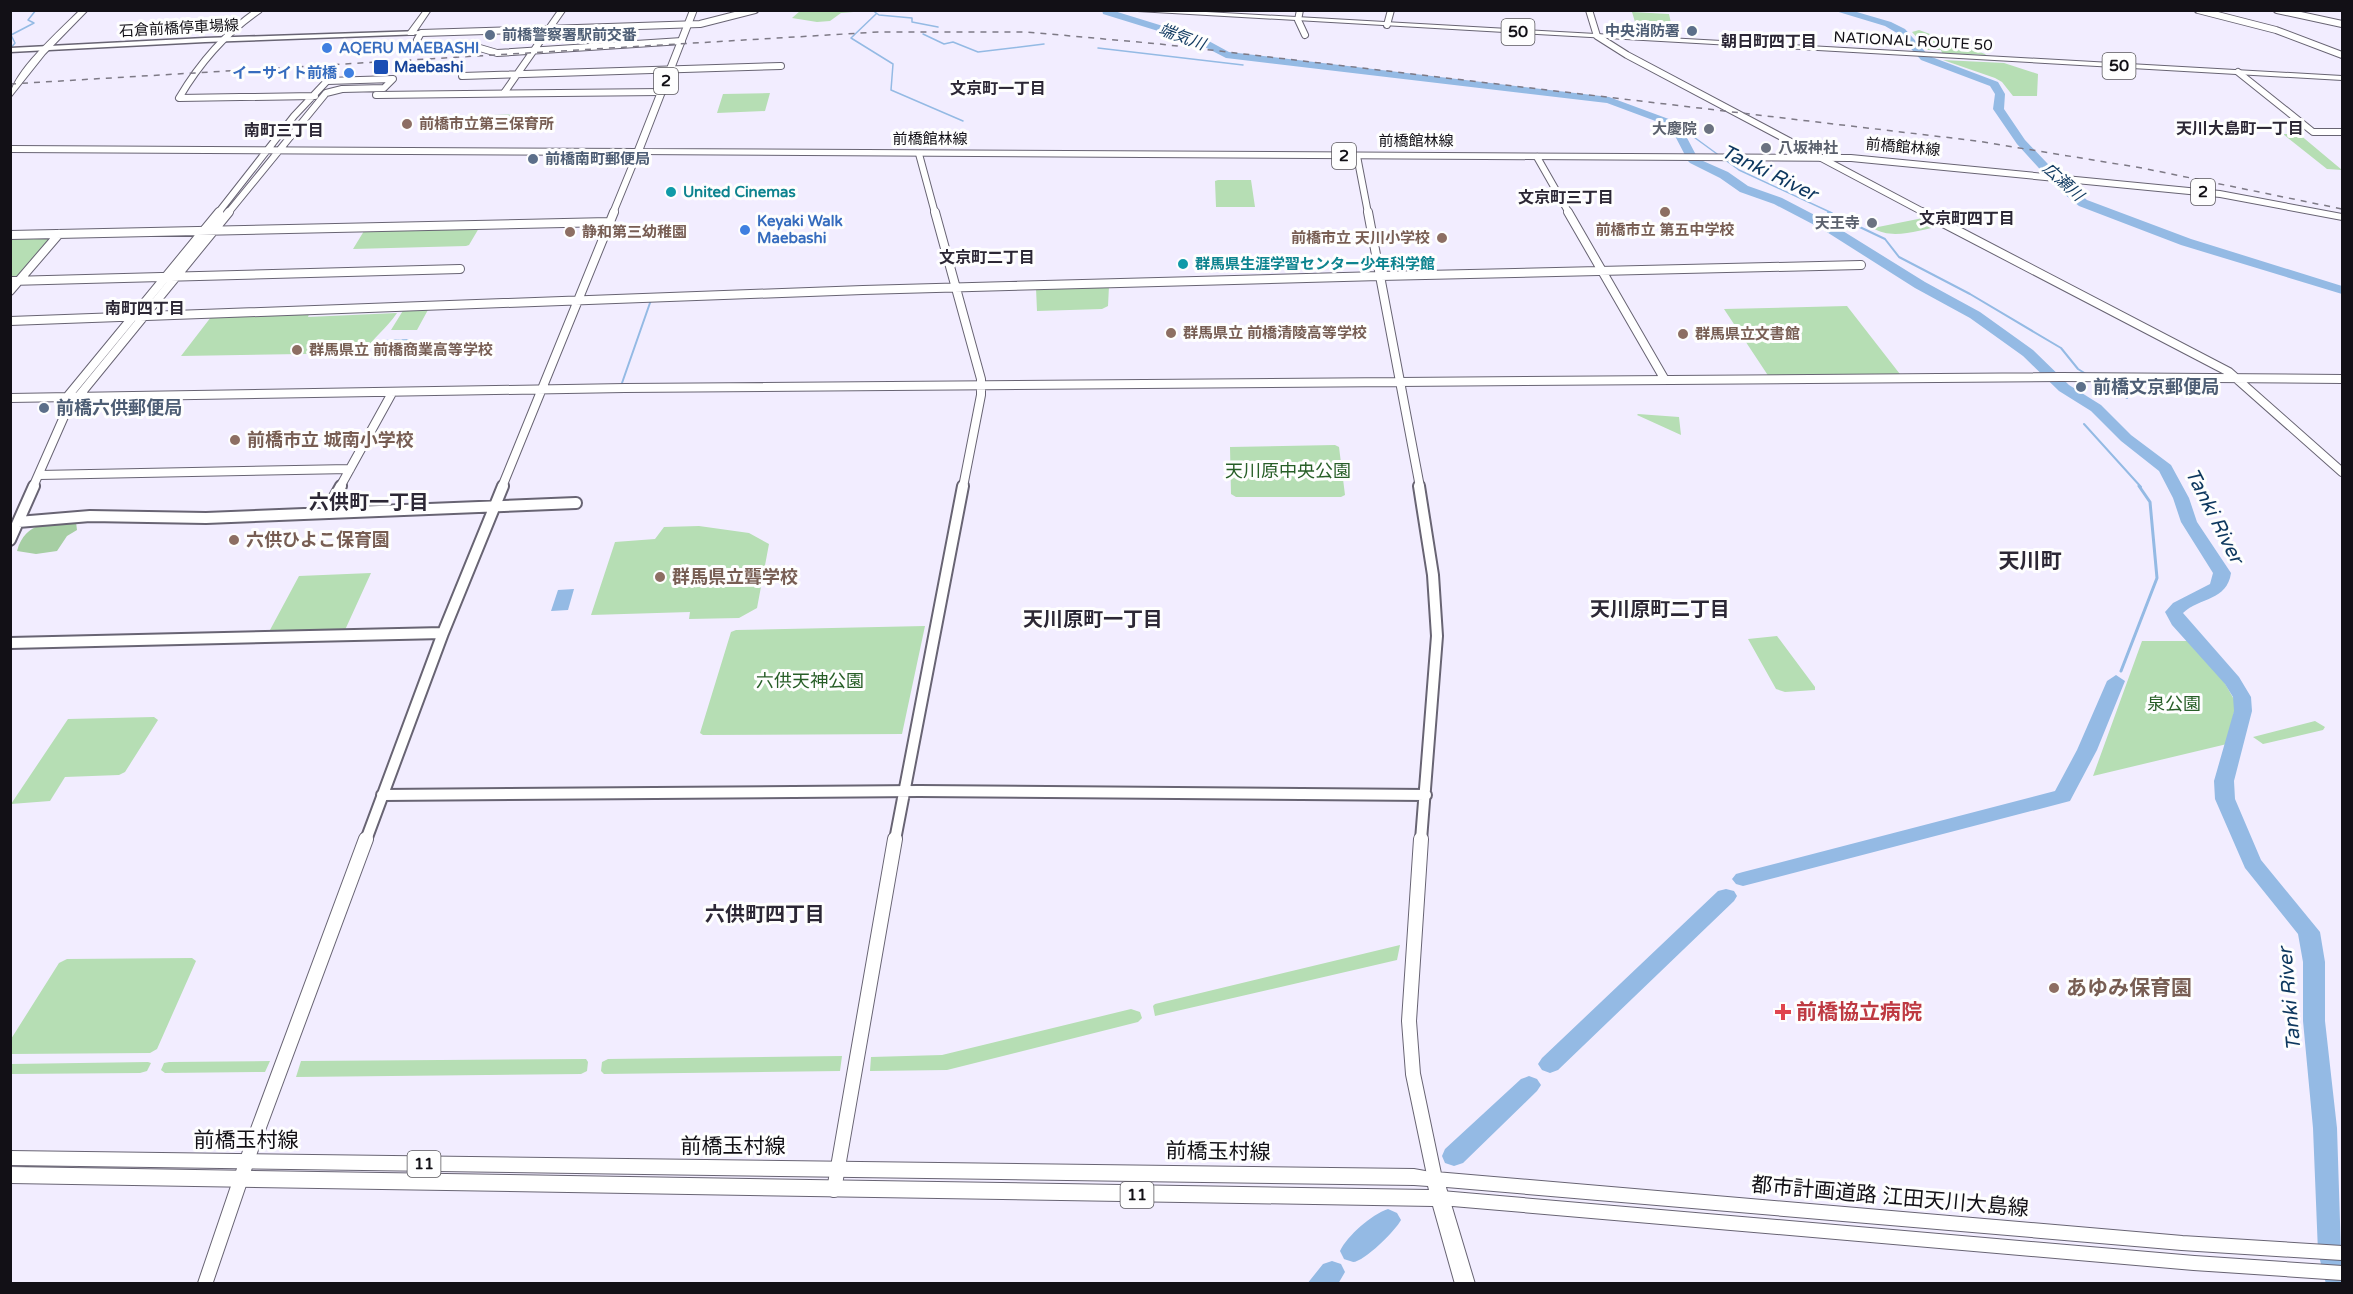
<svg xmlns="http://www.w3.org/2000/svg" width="2353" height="1294" viewBox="0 0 2353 1294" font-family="'Varela Round','Noto Sans JP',sans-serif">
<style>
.green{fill:#b6deb4}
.forest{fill:#a6cea3}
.water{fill:#94bae4}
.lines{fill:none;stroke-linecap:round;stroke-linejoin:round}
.stream-far2{stroke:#94bae4;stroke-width:1.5}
.stream-far1{stroke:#94bae4;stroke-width:2}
.stream{stroke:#94bae4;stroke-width:3}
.river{fill:#94bae4;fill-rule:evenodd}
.tertiary-far3-casing{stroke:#686473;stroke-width:8}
.tertiary-far2-casing{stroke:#686473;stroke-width:10}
.tertiary-far1-casing{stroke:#686473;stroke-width:14}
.tertiary-casing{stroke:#686473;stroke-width:16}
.secondary-casing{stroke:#686473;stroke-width:3}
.primary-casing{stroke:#686473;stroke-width:2}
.trunk-casing{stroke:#686473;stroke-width:2}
.tertiary-far3{stroke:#fff;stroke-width:6}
.tertiary-far2{stroke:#fff;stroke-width:8}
.tertiary-far1{stroke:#fff;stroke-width:10}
.tertiary{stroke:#fff;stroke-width:14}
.secondary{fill:#fff;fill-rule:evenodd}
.primary{fill:#fff;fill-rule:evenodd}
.trunk{fill:#fff;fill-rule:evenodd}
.rail{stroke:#7e7a86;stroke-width:1.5;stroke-dasharray:6 6;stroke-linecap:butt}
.service-dot{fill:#5c6f8a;stroke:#fefefe;stroke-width:2}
.shop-dot{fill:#3f7fe0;stroke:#fefefe;stroke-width:2}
.transit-dot{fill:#1a4fb4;stroke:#fefefe;stroke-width:2}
.education-dot{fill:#8d6e63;stroke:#fefefe;stroke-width:2}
.worship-dot{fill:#6b7280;stroke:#fefefe;stroke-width:2}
.culture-dot{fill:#0f9aa8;stroke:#fefefe;stroke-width:2}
.health-dot{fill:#e0444e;stroke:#fefefe;stroke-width:2}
.labels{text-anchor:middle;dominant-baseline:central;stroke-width:6;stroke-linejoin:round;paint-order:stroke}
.far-street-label{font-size:15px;fill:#121016;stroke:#fefefe}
.far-service-label{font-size:15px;font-weight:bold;fill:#4e5e75;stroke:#fefefe;text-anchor:start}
.far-shop-label{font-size:15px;font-weight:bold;fill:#366cbe;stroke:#fefefe;text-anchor:start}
.far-transit-label{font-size:15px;font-weight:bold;fill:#164399;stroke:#fefefe;text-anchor:start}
.far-education-label{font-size:15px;font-weight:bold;fill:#785e54;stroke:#fefefe;text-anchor:start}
.far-worship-label{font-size:15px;font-weight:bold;fill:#5b616d;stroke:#fefefe;text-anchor:end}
.far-culture-label{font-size:15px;font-weight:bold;fill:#0d838f;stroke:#fefefe;text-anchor:start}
.shield{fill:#fefefe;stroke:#59575c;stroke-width:1.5}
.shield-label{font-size:16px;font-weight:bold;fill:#121016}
.far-water-label{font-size:16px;font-style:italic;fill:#0e385f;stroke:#fefefe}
.far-neighbourhood-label{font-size:16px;font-weight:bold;fill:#2c2735;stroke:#fefefe}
.service-label{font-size:18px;font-weight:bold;fill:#4e5e75;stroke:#fefefe;text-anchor:start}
.education-label{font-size:18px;font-weight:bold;fill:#785e54;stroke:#fefefe;text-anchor:start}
.park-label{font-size:18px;fill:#275e27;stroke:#fefefe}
.water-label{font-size:20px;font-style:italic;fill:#0e385f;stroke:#fefefe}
.neighbourhood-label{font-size:20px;font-weight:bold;fill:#2c2735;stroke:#fefefe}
.quarter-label{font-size:21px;font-weight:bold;fill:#2c2735;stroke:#fefefe}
.near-education-label{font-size:21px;font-weight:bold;fill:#785e54;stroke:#fefefe;text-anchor:start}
.near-health-label{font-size:21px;font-weight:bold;fill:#be3a42;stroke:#fefefe;text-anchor:start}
.near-street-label{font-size:21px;fill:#121016;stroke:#fefefe}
</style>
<rect width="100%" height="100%" fill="#f2edff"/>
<!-- green -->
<path class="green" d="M839 10 866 11 841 13 830 21 817 22 792 18 800 11Z
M1632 12 1669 14 1671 23 1635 22Z
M1919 30 1985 54 1986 55 1942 53 1941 50H1928L1912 32Z
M1943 60 2004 63 2038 74 2037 96H2013L2002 82 1995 78Z
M770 93 765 111 717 113 723 94Z
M539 114 528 131 483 130 492 115Z
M2283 134H2299L2342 170 2327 169Z
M1218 180H1251L1255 207H1216L1215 181Z
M1928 217 1943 226C1920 229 1893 241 1873 228Z
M479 228 469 245 466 246 353 249 364 231Z
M10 237H51L16 278 10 279Z
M1109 286 1108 306 1102 309 1037 311 1036 288Z
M1847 306 1903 378 1771 380 1724 309Z
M429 308 417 330H391L404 309Z
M310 312 308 317 397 313C386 329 374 337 363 353L181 356 211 317Z
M1638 414 1679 417 1681 435 1637 415Z
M1335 445 1339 447 1345 495 1341 497H1236L1231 494 1230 447Z
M699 526 749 533 769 544 757 608 739 618 689 619 690 612 591 615 615 542 655 539 664 527Z
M371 573 345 630 272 635 270 630 299 576Z
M925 626 902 734 703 735 700 733 731 632 736 630Z
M1777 636 1815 687V690L1785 692 1776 689 1748 639Z
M2142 641H2187L2223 680 2236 703 2227 744 2093 776Z
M154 717 158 720 125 772 119 775 65 777 50 801 11 804 68 719Z
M2315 721 2325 727 2323 730 2263 744 2253 737Z
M1400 945 1397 960 1155 1016 1153 1006 1155 1004Z
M192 958 196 961 157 1049 150 1053 11 1054V1039L59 963 67 959Z
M1131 1009 1140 1012 1142 1018 1138 1022 947 1070 870 1071 871 1057 942 1055Z
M842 1056 840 1071 604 1074 601 1071 602 1062 608 1059Z
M586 1059 588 1062 587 1071 581 1074 296 1077 301 1061Z
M270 1061 265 1072 165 1073 161 1070 164 1063 169 1062Z
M148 1062 151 1063 147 1071 140 1073 11 1074V1064Z"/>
<!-- forest -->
<path class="forest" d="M76 522 77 530 67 536 57 551 36 554 17 551C26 520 49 524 76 522Z"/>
<!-- water -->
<path class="water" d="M410 339 401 355H372L382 340Z
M574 589 568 610 551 611 558 590Z"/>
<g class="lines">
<!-- stream-far2 -->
<path class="stream-far2" d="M872 10 879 15 912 18V22L938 27
M876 14 851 38 893 64 891 90 963 121
M923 34 944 44 953 42 978 52 1044 44
M1098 48 1243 65
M10 49 15 43 11 35 34 23 28 20 36 10
M1687 132 1739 170 1832 213"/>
<!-- stream-far1 -->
<path class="stream-far1" d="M1828 212 1885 239 1899 257 1970 294 2061 348 2078 369 2086 374
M2097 381 2127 398
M622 383 651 300
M2084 424 2141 487"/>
<!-- stream -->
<path class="stream" d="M2121 671 2157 578 2150 502 2139 486"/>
<!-- river -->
<path class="river" d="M1102 10H1111L1205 39 1229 52 1609 97 1685 125 1693 132 1686 136 1696 155 1686 157 1674 134 1679 131 1677 129 1607 103 1226 58 1197 43 1103 14Z
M1832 10H1850L1891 22 1905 29 1929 56 1998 82 2005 94 2004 109 2025 140 2066 183 2087 200 2191 239 2342 286V294L2181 245 2079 206 2058 189 2017 144 1993 109 1995 94 1990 86 1921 60 1897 33 1885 26Z
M1694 157 1728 172 1748 186 1782 198 1830 223 1925 282 1980 312 2033 350 2069 385 2101 405 2131 435 2171 465 2189 498 2197 522 2231 573C2227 601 2200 597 2183 613L2239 677 2251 697 2252 711 2234 781 2235 799 2261 860 2320 932 2325 962V1021L2337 1128 2342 1284H2326L2318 1252 2313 1128 2303 1021V962L2298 934 2245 868 2215 799 2214 781 2234 711 2233 697 2225 684 2172 625 2165 612 2173 603 2210 584 2213 573 2181 522 2173 498 2159 471 2121 441 2091 411 2059 391 2023 356 1970 318 1915 288 1822 229 1774 204 1740 192 1720 178 1690 163 1688 161Z
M2116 675 2125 681 2097 750 2070 801 1743 886 1736 884 1732 879 1736 874 1743 872 2055 791 2077 750 2107 681Z
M1726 889 1734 891 1737 896 1734 901 1558 1070 1550 1073 1542 1070 1538 1064 1542 1058 1718 891Z
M1529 1076 1537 1079 1541 1085 1537 1091 1463 1163 1454 1166 1445 1163 1442 1156 1445 1149 1521 1079Z
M1388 1209 1397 1213 1401 1220C1396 1230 1364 1262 1353 1262 1353 1262 1344 1259 1344 1259L1340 1251C1348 1235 1371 1215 1388 1209Z
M1332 1261 1341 1264 1345 1272 1338 1284H1307L1323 1264Z"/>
<defs>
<path id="tertiary-far3" d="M259 10C227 32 199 64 179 98L315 96
M1300 10 1298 20 1305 35
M1589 10 1597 36 1627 55 1925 213
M2198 10 2276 30 2342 55
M2277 10 2342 24
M1387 25 1391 10
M417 40 421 33 700 24 755 10
M473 46 497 53 682 41
M2238 72 2313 132H2342
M462 76 781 66
M504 93 562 10
M376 95 662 92
M10 149 638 152 613 213
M919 154 935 213
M1357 156 1368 213
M1537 157 1569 213
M218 213 294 116 327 81 393 79 384 88 342 89 326 93 228 213"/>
<path id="tertiary-far2" d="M935 212 981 379V395L963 487
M1568 212 1665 380
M1922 212 2229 372 2342 472
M10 235 609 222
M10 281 460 269
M10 291 59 234
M10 321 863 290 1380 276 1368 212
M10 398 625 388 2061 377 2342 379
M69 400 67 397 219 212
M39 475 350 469
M33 487 70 403 78 397 229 212
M340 487 392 393
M502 487 614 212
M1420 487 1380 276 1861 265"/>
<path id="tertiary-far1" d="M1419 486 1433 575 1437 636 1421 840
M326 513 341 486
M18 522 90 516 206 518 576 503
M10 540 34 486
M10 643 443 633
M382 795 919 791 1426 795
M366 840 443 633 503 486
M895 840 963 486"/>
<path id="tertiary" d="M1421 839 1409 1021 1413 1074 1435 1179 2182 1243 2342 1253
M834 1190 895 839
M1441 1198 2194 1263 2342 1273
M205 1284 253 1143 366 839"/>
<path id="secondary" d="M421 31 424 33 423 34 205 42 10 52V48L205 38Z"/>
<path id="primary" d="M80 10H88L45 54 10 98C10 74 62 28 80 10Z
M424 10H431L414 35H408L407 33Z
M690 10H697L643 149 1851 155 2220 191 2342 214V220L2220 197 1851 161 635 154 634 152Z
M10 1151 1414 1169 1442 1174 1475 1284H1455L1433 1206 10 1183V1167L1429 1190 1428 1186 1414 1185 10 1165Z"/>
<path id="trunk" d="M1120 10H1171L2342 76V80Z"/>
</defs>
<!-- tertiary-far3 casing -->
<use href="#tertiary-far3" class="tertiary-far3-casing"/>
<!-- tertiary-far2 casing -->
<use href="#tertiary-far2" class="tertiary-far2-casing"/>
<!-- tertiary-far1 casing -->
<use href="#tertiary-far1" class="tertiary-far1-casing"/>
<!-- tertiary casing -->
<use href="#tertiary" class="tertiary-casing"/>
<!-- secondary casing -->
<use href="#secondary" class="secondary-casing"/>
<!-- primary casing -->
<use href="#primary" class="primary-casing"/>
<!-- trunk casing -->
<use href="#trunk" class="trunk-casing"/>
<!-- tertiary-far3 -->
<use href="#tertiary-far3" class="tertiary-far3"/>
<!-- tertiary-far2 -->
<use href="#tertiary-far2" class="tertiary-far2"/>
<!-- tertiary-far1 -->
<use href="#tertiary-far1" class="tertiary-far1"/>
<!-- tertiary -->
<use href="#tertiary" class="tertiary"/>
<!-- secondary -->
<use href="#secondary" class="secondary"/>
<!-- primary -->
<use href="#primary" class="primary"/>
<!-- trunk -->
<use href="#trunk" class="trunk"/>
<!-- rail -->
<path class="rail" d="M10 84 878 32H1027L1160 44 1977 141 2142 168 2342 209"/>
</g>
<!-- markers -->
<g class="service-dot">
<circle cx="1692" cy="31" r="6"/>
<circle cx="490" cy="35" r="6"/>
<circle cx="533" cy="159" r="6"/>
<circle cx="2081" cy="387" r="6"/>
<circle cx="44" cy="408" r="6"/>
</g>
<g class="shop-dot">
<circle cx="327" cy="48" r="6"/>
<circle cx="349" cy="73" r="6"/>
<circle cx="745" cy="230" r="6"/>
</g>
<rect class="transit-dot" x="373" y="59" width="16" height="16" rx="3"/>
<g class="education-dot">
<circle cx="407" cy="124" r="6"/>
<circle cx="1665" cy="212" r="6"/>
<circle cx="570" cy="232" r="6"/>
<circle cx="1442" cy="238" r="6"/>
<circle cx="1171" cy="333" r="6"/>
<circle cx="1683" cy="334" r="6"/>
<circle cx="297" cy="350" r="6"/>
<circle cx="235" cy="440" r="6"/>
<circle cx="234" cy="540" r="6"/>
<circle cx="660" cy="577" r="6"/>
<circle cx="2054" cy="988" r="6"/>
</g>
<g class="worship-dot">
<circle cx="1709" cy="129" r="6"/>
<circle cx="1766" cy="148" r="6"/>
<circle cx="1872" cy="223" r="6"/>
</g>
<g class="culture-dot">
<circle cx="671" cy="192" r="6"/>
<circle cx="1183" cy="264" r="6"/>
</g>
<path class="health-dot" d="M1780 1003h6v6h6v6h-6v6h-6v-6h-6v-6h6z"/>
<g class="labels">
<!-- far-street labels -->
<g class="far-street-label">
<text transform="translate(179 28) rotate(-3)">石倉前橋停車場線</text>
<text transform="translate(1913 41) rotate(3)">NATIONAL ROUTE 50</text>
<text x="930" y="139">前橋館林線</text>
<text x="1416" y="141">前橋館林線</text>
<text transform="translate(1903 147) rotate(5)">前橋館林線</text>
</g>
<!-- far-service labels -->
<g class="far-service-label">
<text x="1680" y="31" text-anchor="end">中央消防署</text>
<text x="502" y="35">前橋警察署駅前交番</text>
<text x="545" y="159">前橋南町郵便局</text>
</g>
<!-- far-shop labels -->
<g class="far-shop-label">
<text x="339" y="48">AQERU MAEBASHI</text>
<text x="337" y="73" text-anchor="end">イーサイト前橋</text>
<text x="757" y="221">Keyaki Walk<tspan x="757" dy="17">Maebashi</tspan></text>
</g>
<!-- far-transit labels -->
<g class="far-transit-label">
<text x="394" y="67">Maebashi</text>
</g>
<!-- far-education labels -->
<g class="far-education-label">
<text x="419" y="124">前橋市立第三保育所</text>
<text x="1665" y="230" text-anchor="middle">前橋市立 第五中学校</text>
<text x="582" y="232">静和第三幼稚園</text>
<text x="1430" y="238" text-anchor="end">前橋市立 天川小学校</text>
<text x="1183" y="333">群馬県立 前橋清陵高等学校</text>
<text x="1695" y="334">群馬県立文書館</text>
<text x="309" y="350">群馬県立 前橋商業高等学校</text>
</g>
<!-- far-worship labels -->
<g class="far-worship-label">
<text x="1697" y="129">大慶院</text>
<text x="1778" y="148" text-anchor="start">八坂神社</text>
<text x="1860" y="223">天王寺</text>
</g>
<!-- far-culture labels -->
<g class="far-culture-label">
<text x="683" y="192">United Cinemas</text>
<text x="1195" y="264">群馬県生涯学習センター少年科学館</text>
</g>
<!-- shield labels -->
<g class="shield">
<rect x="1501.5" y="19" width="33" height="26" rx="4.5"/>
<rect x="2102.5" y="53" width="33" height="26" rx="4.5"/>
<rect x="654" y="68" width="24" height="26" rx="4.5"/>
<rect x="1332" y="143" width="24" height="26" rx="4.5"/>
<rect x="2191" y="179" width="24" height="26" rx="4.5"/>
<rect x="407.5" y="1151" width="33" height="26" rx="4.5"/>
<rect x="1120.5" y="1182" width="33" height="26" rx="4.5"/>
</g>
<g class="shield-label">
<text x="1518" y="32">50</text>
<text x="2119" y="66">50</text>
<text x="666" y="81">2</text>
<text x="1344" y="156">2</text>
<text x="2203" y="192">2</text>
<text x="424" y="1164">11</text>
<text x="1137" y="1195">11</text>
</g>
<!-- far-water labels -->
<g class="far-water-label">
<text transform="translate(1182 37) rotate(20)">端気川</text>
<text transform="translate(2063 182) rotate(42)">広瀬川</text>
</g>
<!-- far-neighbourhood labels -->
<g class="far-neighbourhood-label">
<text x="1769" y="42">朝日町四丁目</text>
<text x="998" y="89">文京町一丁目</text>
<text x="2240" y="129">天川大島町一丁目</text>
<text x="284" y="131">南町三丁目</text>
<text x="1566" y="198">文京町三丁目</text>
<text x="1967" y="219">文京町四丁目</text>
<text x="987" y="258">文京町二丁目</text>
<text x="145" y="309">南町四丁目</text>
</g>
<!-- service labels -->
<g class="service-label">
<text x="2093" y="387">前橋文京郵便局</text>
<text x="56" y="408">前橋六供郵便局</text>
</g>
<!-- education labels -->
<g class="education-label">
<text x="247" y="440">前橋市立 城南小学校</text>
<text x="246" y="540">六供ひよこ保育園</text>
<text x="672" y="577">群馬県立聾学校</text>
</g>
<!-- park labels -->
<g class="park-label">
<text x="1288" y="471">天川原中央公園</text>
<text x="810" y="681">六供天神公園</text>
<text x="2174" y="704">泉公園</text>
</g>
<!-- water labels -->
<g class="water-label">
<text transform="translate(1769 173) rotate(26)">Tanki River</text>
<text transform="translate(2214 516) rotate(63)">Tanki River</text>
<text transform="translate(2290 999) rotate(-95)">Tanki River</text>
</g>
<!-- neighbourhood labels -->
<g class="neighbourhood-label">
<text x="369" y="503">六供町一丁目</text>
<text x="1660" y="610">天川原町二丁目</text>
<text x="1093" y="620">天川原町一丁目</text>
<text x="765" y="915">六供町四丁目</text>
</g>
<!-- quarter labels -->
<g class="quarter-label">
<text x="2030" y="561">天川町</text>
</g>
<!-- near-education labels -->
<g class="near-education-label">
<text x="2066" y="988">あゆみ保育園</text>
</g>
<!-- near-health labels -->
<g class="near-health-label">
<text x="1796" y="1012">前橋協立病院</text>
</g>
<!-- near-street labels -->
<g class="near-street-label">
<text x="246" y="1140">前橋玉村線</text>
<text x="733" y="1146">前橋玉村線</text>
<text transform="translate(1218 1152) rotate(1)">前橋玉村線</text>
<text transform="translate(1890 1197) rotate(5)">都市計画道路 江田天川大島線</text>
</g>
</g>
<!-- border -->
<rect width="2353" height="1294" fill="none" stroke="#121016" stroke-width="24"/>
</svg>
